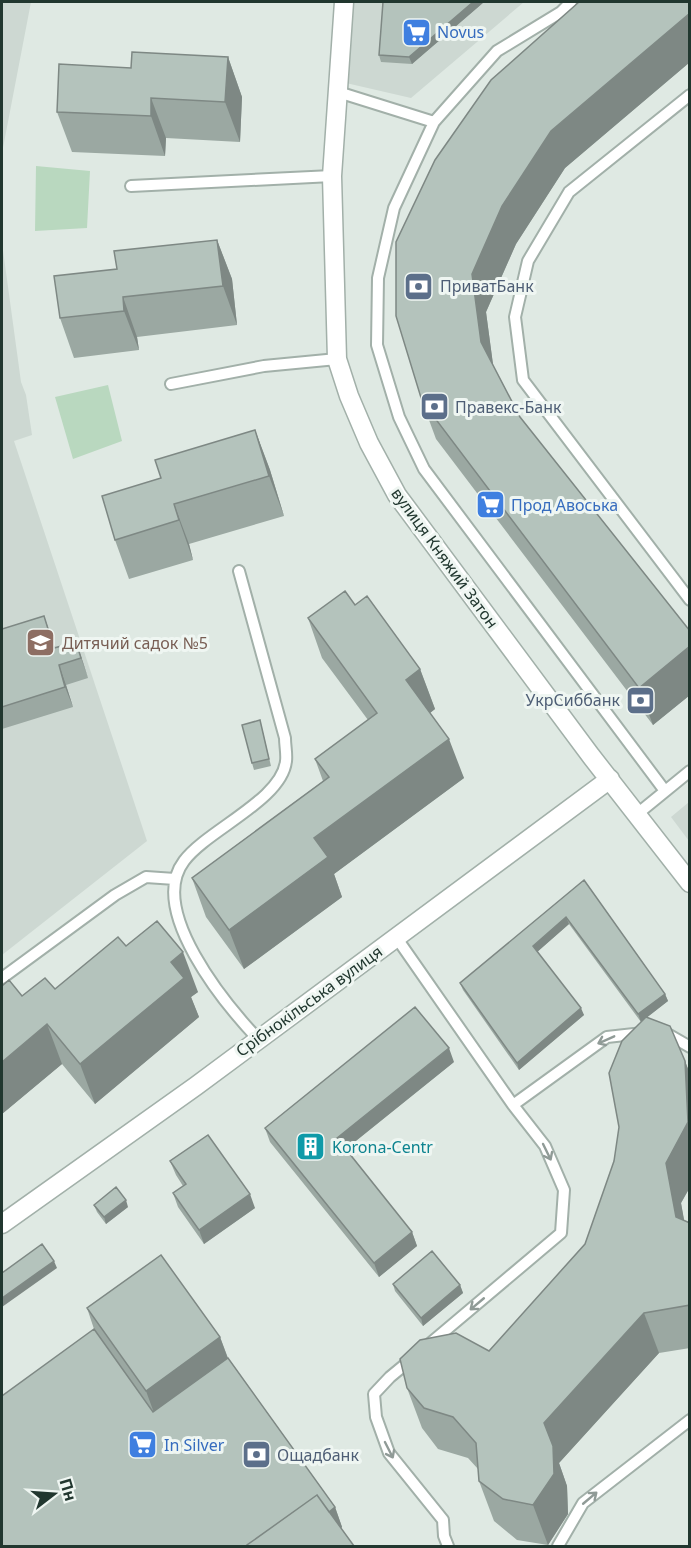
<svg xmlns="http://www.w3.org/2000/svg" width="691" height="1548" viewBox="0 0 691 1548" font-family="'Noto Sans',sans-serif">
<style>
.built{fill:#cdd8d2}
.green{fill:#b9d8bf}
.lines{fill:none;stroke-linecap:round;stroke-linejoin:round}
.lane-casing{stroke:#a2b0a9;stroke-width:14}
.street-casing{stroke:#a2b0a9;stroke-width:21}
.lane{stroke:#fff;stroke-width:10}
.street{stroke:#fff;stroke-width:18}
.wall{fill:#9ba8a2}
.shaded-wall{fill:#7e8884}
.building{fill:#b4c3bc;stroke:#7e8884;stroke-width:1.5}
.oneway{stroke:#909b97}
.labels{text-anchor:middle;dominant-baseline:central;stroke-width:6;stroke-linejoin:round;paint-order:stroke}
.shop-label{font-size:16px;fill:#366cbe;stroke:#eff6f2;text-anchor:start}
.service-label{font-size:16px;fill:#4e5e75;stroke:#eff6f2;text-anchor:start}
.street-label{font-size:16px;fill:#21372f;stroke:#eff6f2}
.education-label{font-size:16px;fill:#785e54;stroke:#eff6f2;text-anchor:start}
.culture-label{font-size:16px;fill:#0d838f;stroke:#eff6f2;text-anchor:start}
</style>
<rect width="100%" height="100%" fill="#dfe9e3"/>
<!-- built -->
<path class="built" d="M2 2H31L2 153Z
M351 2H524L411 98 346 83Z
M2 243 21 382 26 395 32 435 14 441 147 841 2 955Z
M689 802V841L671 817Z"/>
<!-- green -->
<path class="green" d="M36 166 90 171 87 228 35 231Z
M108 385 122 441 73 459 55 397Z"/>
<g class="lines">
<defs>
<path id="lane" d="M571 2 561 12 497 51 434 122 394 208 378 278 377 345 399 417 424 469 665 791
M338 92 434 122
M690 95 569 192 528 261 515 317 523 380 690 600
M131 186 332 176
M171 384 264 366 337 359
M239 571 285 738C285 746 287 754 286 761 282 800 207 830 184 861 147 910 225 1004 258 1039
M636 815 690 771
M396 937 513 1105 545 1146 564 1190 561 1233 427 1346
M2 978 115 895 146 877 175 879
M664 1032 690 1047
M513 1105 607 1037 643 1033
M413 1358 390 1377 374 1394 376 1417 389 1453 443 1520 444 1536 448 1546
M558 1546 583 1503 690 1420"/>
<path id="street" d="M344 2 332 176 337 359 349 396 369 443 397 495 591 756 690 883
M2 1224 196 1086 610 779"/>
</defs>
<!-- lane casing -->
<use href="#lane" class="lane-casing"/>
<!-- street casing -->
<use href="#street" class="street-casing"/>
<!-- lane -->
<use href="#lane" class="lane"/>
<!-- street -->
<use href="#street" class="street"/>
</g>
<!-- wall -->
<path class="wall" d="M383 2H484L412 64 381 62 379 55Z
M690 2V62L565 168 516 244 486 312 493 365 520 417 690 631V695L653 725 436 439 422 401 396 316Z
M228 57 242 97 240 142 166 138 165 156 72 152 57 112Z
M217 240 232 279 237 325 137 337 139 350 74 358 60 318 117 269Z
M255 430 270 470 284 516 189 544 193 560 129 579 115 540 161 478Z
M355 605 420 669 435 709 430 713 464 778 334 874 342 897 244 969 206 917 192 878 323 781 315 759 368 720 322 658 308 618Z
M44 616 55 648 76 642 88 678 66 685 73 707 2 729V629Z
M260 720 262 728 271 766 254 770 252 763Z
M584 880 665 994 668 1001 641 1022 569 924 537 952 584 1015 519 1070 463 990 460 983Z
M126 946 198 992 191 997 199 1017 95 1104 62 1064 2 1114V986L22 996 55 989Z
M685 1061 690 1074V1187L681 1203 684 1221 690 1223V1348L659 1353 559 1463 567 1486 568 1514 548 1545 517 1540 494 1521 479 1481 478 1469 468 1458 438 1449 422 1428 407 1388 489 1351 585 1244Z
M454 1062 346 1149 412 1232 417 1246 379 1277 270 1142 265 1128Z
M170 1161 255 1208 204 1244 178 1207 173 1193 183 1186 176 1175Z
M94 1205 128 1207 106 1224 97 1212Z
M393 1284 460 1285 463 1293 423 1326 395 1291Z
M87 1308 220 1337 228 1358 335 1507 342 1527 341 1529 2 1546 94 1329Z"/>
<!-- shaded-wall -->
<path class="shaded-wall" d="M473 2H484L412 64 409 57Z
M690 13V62L565 168 516 244 486 312 495 379 481 342 472 274 502 206 551 131Z
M228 57 242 97 240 142 225 102Z
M151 98 166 138 165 156 151 116Z
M217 240 232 279 237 325 223 286Z
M123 297 137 337 139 350 124 311Z
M255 430 270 470 284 516 269 476Z
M174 504 189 544 193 560 179 520Z
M44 616 51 636 61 668 54 648Z
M76 642 83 662 88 678 81 658Z
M690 646V695L653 725 639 688Z
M59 665 66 685 73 707 65 687Z
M420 669 435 709 421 720 406 680Z
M449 739 464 778 334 874 342 897 244 969 229 930 314 838Z
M566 917 569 924 536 953 533 946Z
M183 952 198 992 191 997 199 1017 95 1104 80 1064 171 962Z
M665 994 668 1001 641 1022 638 1014Z
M581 1008 584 1015 519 1070 517 1063Z
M47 1024 62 1064 2 1114V1062Z
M449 1048 454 1062 342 1152 337 1138Z
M685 1061 690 1074V1187L681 1203 690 1252 676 1217 666 1163Z
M250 1194 255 1208 204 1244 199 1230Z
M126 1200 128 1207 106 1224 104 1217Z
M412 1232 417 1246 379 1277 374 1263Z
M54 1261 57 1268 2 1307V1298Z
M460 1285 463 1293 423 1326 421 1318Z
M644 1313 659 1353 559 1463 567 1486 568 1514 548 1545 533 1505 544 1423Z
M220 1337 235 1378 161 1432 146 1391Z
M335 1507 342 1527 316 1546H281Z"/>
<!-- building -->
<path class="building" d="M383 2H473L409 57 379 55Z
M579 2H690V13L551 131 502 206 472 274 481 342 520 417 690 631V646L639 688 422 401 396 316V242L435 160 491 80Z
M132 52 228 57 225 102 151 98V116L57 112 59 64 131 68Z
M217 240 223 286 123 297 124 311 60 318 54 276 117 269 114 251Z
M255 430 269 476 174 504 179 520 115 540 102 496 161 478 155 460Z
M345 591 355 605 367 596 420 669 406 680 449 739 314 838 328 857 229 930 192 878 329 777 315 759 377 713 308 618Z
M44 616 54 648 76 642 81 658 59 665 65 687 2 707V629Z
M260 720 269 759 252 763 242 725Z
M584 880 665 994 638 1014 566 917 533 946 581 1008 517 1063 460 983Z
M157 921 183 952 171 962 184 978 80 1064 47 1024 2 1062V986L9 980 22 996 45 978 55 989 118 937 126 946Z
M415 1007 449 1048 337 1138 412 1232 374 1263 265 1128Z
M646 1017 670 1026 685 1061 688 1122 666 1163 676 1217 690 1223V1305L644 1313 544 1423 553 1446 554 1474 533 1505 503 1499 479 1481 476 1443 453 1417 424 1408 407 1388 400 1359 420 1340 456 1333 489 1351 585 1244 614 1161 619 1127 609 1073 622 1041Z
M208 1135 250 1194 199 1230 173 1193 186 1184 170 1161Z
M116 1187 126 1200 104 1217 94 1205Z
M42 1244 54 1261 2 1298V1273Z
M432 1251 460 1285 421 1318 393 1284Z
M161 1255 220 1337 146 1391 87 1308Z
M94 1329 153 1412 228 1358 335 1507 329 1512 317 1495 247 1545V1546H2V1396Z
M317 1495 354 1546H248L247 1545Z"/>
<!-- one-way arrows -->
<defs><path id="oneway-shaft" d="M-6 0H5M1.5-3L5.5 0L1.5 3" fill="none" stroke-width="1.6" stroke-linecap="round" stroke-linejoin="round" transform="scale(1.5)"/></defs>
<g class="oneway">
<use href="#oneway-shaft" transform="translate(606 1040) rotate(156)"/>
<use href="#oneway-shaft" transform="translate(547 1152) rotate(64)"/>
<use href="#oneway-shaft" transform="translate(477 1304) rotate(140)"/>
<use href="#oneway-shaft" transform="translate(389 1450) rotate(63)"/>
<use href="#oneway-shaft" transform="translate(590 1498) rotate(-40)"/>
</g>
<!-- icons -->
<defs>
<symbol id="supermarket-square" viewBox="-11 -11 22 22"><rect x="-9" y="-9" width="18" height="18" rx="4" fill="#3f7fe0" stroke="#eff6f2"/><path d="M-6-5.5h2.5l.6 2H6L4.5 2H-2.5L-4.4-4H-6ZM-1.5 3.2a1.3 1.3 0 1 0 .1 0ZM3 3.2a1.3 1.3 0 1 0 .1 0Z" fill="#fff"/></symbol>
<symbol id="bank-square" viewBox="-11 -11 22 22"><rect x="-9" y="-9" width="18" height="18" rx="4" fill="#5c6f8a" stroke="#eff6f2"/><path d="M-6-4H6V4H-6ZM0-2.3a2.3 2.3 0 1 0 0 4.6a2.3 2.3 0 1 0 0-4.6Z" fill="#fff"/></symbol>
<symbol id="school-square" viewBox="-11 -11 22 22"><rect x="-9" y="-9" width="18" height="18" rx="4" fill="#8d6e63" stroke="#eff6f2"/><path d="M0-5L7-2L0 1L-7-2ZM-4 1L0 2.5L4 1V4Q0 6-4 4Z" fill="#fff"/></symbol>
<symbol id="building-square" viewBox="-11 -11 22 22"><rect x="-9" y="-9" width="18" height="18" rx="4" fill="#0f9aa8" stroke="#eff6f2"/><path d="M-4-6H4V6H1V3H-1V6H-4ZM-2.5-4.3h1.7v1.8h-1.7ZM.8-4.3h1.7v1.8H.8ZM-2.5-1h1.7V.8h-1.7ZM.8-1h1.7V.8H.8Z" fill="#fff"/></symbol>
</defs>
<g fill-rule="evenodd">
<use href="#supermarket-square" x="400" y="16" width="33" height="33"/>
<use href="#bank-square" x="402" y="270" width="33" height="33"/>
<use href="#bank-square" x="418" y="390" width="33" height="33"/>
<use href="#supermarket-square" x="474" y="488" width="33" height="33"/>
<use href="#school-square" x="24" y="626" width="33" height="33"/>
<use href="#bank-square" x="624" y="684" width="33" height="33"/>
<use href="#building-square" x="294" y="1130" width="33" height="33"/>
<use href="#supermarket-square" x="126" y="1428" width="33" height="33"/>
<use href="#bank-square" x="240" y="1438" width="33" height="33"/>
</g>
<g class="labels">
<!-- shop labels -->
<g class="shop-label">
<text x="437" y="32">Novus</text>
<text x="511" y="505">Прод Авоська</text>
<text x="164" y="1445">In Silver</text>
</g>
<!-- service labels -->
<g class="service-label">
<text x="440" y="286">ПриватБанк</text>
<text x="455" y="407">Правекс-Банк</text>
<text x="620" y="700" text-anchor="end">УкрСиббанк</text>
<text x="277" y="1455">Ощадбанк</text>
</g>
<!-- street labels -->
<g class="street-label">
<text transform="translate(445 558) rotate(54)">вулиця Княжий Затон</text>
<text transform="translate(309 1001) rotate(-36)">Срібнокільська вулиця</text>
</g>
<!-- education labels -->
<g class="education-label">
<text x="62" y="643">Дитячий садок №5</text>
</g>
<!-- culture labels -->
<g class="culture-label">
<text x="332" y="1147">Korona-Centr</text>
</g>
</g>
<!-- border -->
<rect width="691" height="1548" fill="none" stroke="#21372f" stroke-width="6"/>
<!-- north arrow -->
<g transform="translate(54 1494) rotate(73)" stroke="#eff6f2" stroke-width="4.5" paint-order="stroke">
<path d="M0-4.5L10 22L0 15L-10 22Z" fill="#21372f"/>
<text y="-9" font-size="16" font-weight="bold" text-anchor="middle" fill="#21372f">Пн</text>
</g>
</svg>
